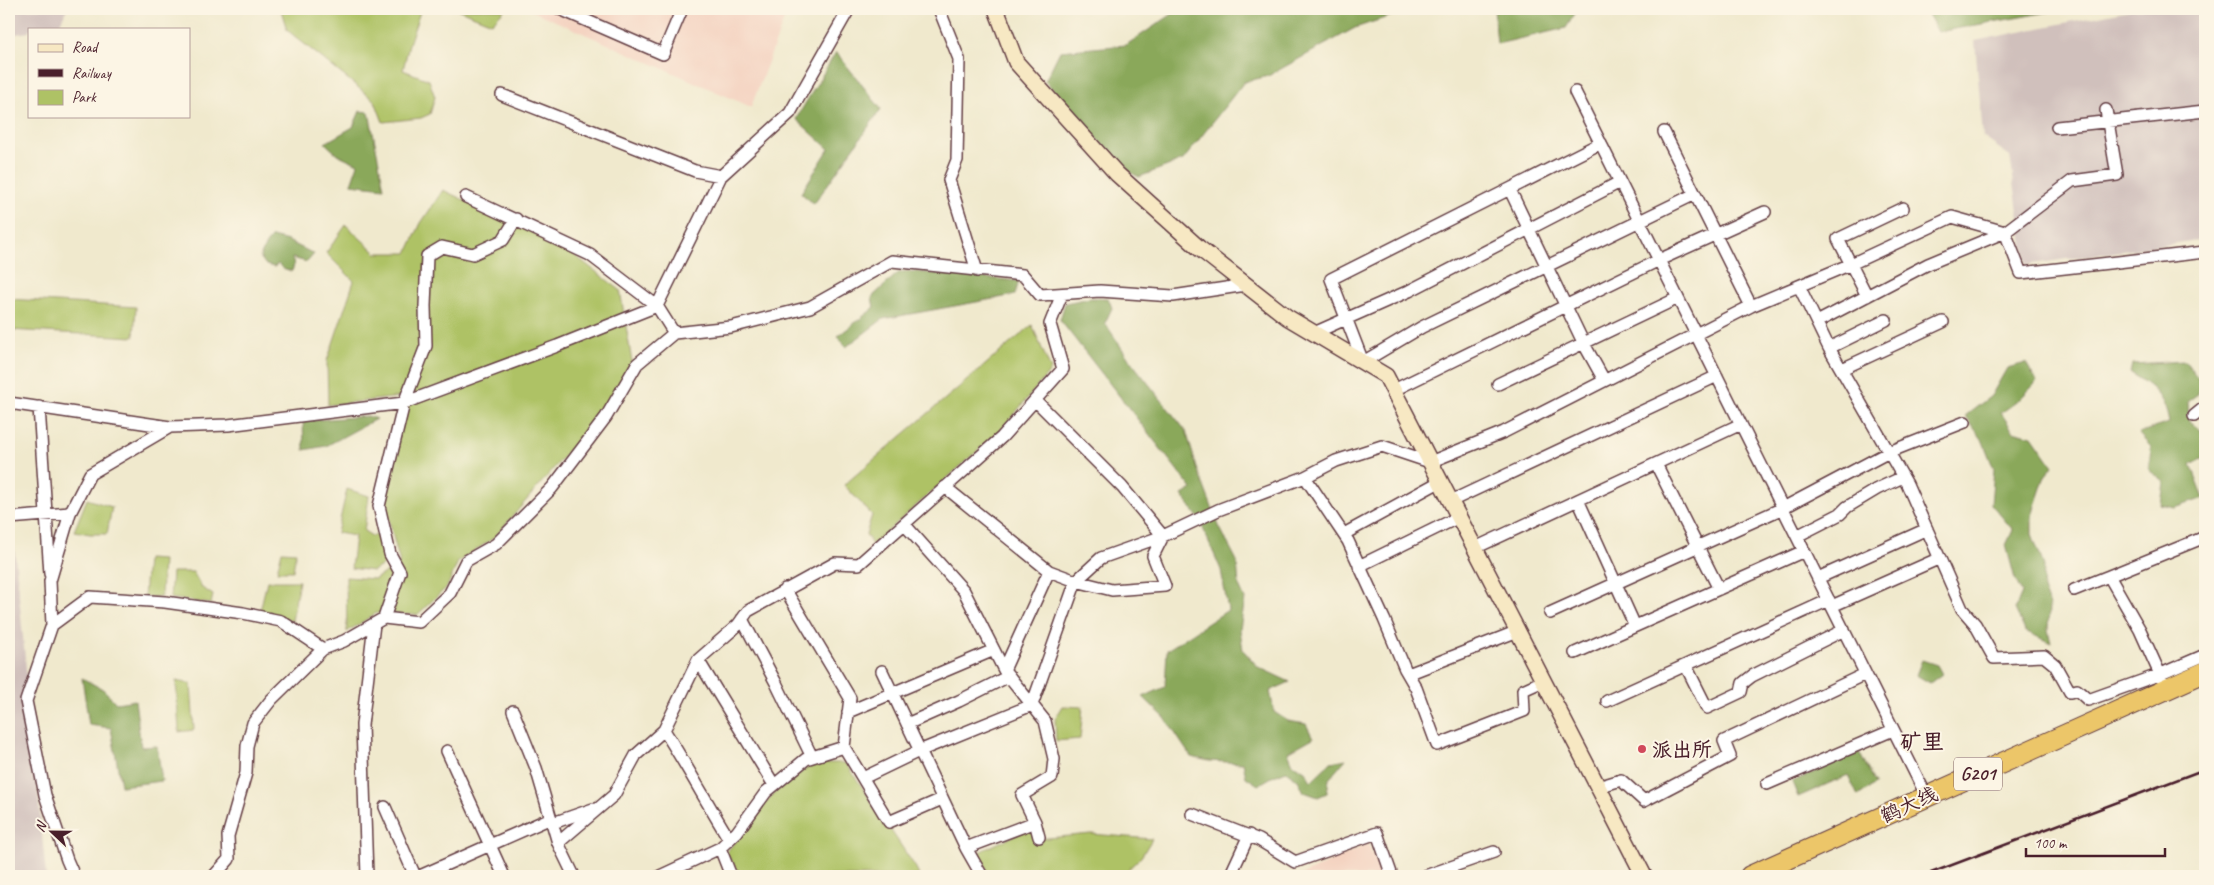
<svg xmlns="http://www.w3.org/2000/svg" width="2214" height="885" viewBox="0 0 2214 885" font-family="Caveat,'LXGW WenKai TC',sans-serif">
<style>
.built{fill:#f4d3c1}
.industrial{fill:#d0c0bc}
.green{fill:#aec265;stroke:#7c7048}
.forest{fill:#8aa85a;stroke:#6a6442}
.lines{fill:none;stroke-linecap:round;stroke-linejoin:round}
.street-casing{stroke:#633d43;stroke-width:14}
.secondary-casing{stroke:#633d43;stroke-width:18}
.highway-casing{stroke:#633d43;stroke-width:22}
.street{stroke:#fff;stroke-width:11}
.secondary{stroke:#f7e8c3;stroke-width:15}
.highway{stroke:#ecc669;stroke-width:20}
.rail{stroke:#4a1f2b;stroke-width:2.5}
.poi-dot{fill:#d1495b;stroke:#fcf5e5;stroke-width:2}
.labels{text-anchor:middle;dominant-baseline:central;stroke-width:4;stroke-linejoin:round;paint-order:stroke}
.shield{fill:#fcf5e5;stroke:#7f5f63;stroke-width:1}
.shield-label{font-size:19px;font-weight:bold;fill:#4a1f2b}
.poi-label{font-size:20px;font-weight:bold;fill:#4a1f2b;stroke:#fcf5e5;text-anchor:start}
.street-label{font-size:20px;fill:#4a1f2b;stroke:#fcf5e5}
.quarter-label{font-size:22px;font-weight:bold;fill:#4a1f2b;stroke:#fcf5e5}
</style>
<rect width="100%" height="100%" fill="#fcf5e5"/>
<filter id="ink" filterUnits="userSpaceOnUse"><feTurbulence type="fractalNoise" baseFrequency=".02" numOctaves="2"/><feDisplacementMap in="SourceGraphic" scale="10" xChannelSelector="R" yChannelSelector="G"/><feConvolveMatrix kernelMatrix="1 2 1 2 8 2 1 2 1" color-interpolation-filters="sRGB"/></filter>
<filter id="wash" filterUnits="userSpaceOnUse"><feTurbulence type="fractalNoise" baseFrequency=".0096" numOctaves="4" result="noise"/><feDisplacementMap in="SourceGraphic" scale="20" xChannelSelector="R" yChannelSelector="G"/><feGaussianBlur stdDeviation="1.12" result="paint"/><feColorMatrix in="noise" values="0 0 0 0 0 0 0 0 0 0 0 0 0 0 0 0 0 1.4 0 .05"/><feComposite in="paint" operator="in"/></filter>
<g filter="url(#wash)">
<rect width="100%" height="100%" fill="#f0e9cd"/>
<!-- built -->
<path class="built" d="M528 9H788L751 107Z
M1368 844 1383 876H1300Z"/>
<!-- industrial -->
<path class="industrial" d="M9 9H67L58 27 29 29V32L9 35Z
M2134 9H2205V239L2026 265 2010 156 1983 137 1975 41Z
M9 492 46 876H9Z"/>
<!-- green -->
<path class="green" d="M321 9H421L409 44 403 70 429 80 435 97 430 114 421 118 383 122 375 101 287 30 281 10Z
M457 9H505L492 23Z
M443 190 565 248 620 290 632 362 601 413 495 537 458 562 447 587 417 615 376 613 347 632 346 577 375 579 400 563 385 505 401 397 328 405 327 361 354 281 326 253 346 225 376 253H407L421 223Z
M9 299 136 307 134 337 9 330Z
M1032 325 1051 370 1001 430 872 545 866 534 872 515 844 485Z
M347 489 369 496 364 531 372 536 381 534 390 561 373 571 351 568 355 536 337 533Z
M87 499 112 507 107 534H90L74 531Z
M282 551 296 552 293 571H277Z
M147 559 163 560 161 597H144Z
M172 572H193L202 588 213 595 211 604 170 598Z
M267 581H299L292 621 260 611Z
M176 681 191 684 194 730 179 732Z
M1063 706 1083 707 1080 739 1056 741 1055 719Z
M813 763H846L916 868 919 876H741L726 853 773 794Z
M1032 827 1037 839 1091 834 1152 839 1141 857 1121 876H1093L1091 874 1086 876H989L979 852Z"/>
<!-- forest -->
<path class="forest" d="M1180 9H1412L1355 28 1268 76 1244 82 1183 160 1139 177 1124 169 1045 81 1060 51 1126 45Z
M1494 9H1578L1566 28 1497 44Z
M1925 9H2064L1938 32Z
M836 52 881 109 814 204 801 193 829 149 796 119Z
M360 111 369 112 384 188 351 184 358 164 337 154 325 143 353 127Z
M272 237 288 241 314 254 307 262 292 258 294 265 292 271 285 270 278 264 274 267 266 265 260 257 266 244Z
M907 271 1019 281 1015 295 883 319 846 347 838 336 874 308 872 297 898 273Z
M1090 298H1108L1112 308 1105 323 1129 359 1186 431 1197 468 1219 526 1237 561 1239 586 1245 599 1240 629 1243 650 1258 667 1290 682 1270 691 1274 712 1288 721 1306 724 1313 738 1288 752 1293 764 1305 771 1311 781 1331 762 1346 759 1329 779 1327 793 1318 797 1304 792 1298 780 1286 771 1272 777 1258 785 1246 777 1243 763 1209 761 1191 757 1165 718 1143 697 1165 687 1167 650 1228 610 1221 570 1199 519 1182 495 1192 489 1060 320 1065 303Z
M2185 361 2201 382 2198 394 2188 401 2189 421 2205 434V458L2191 464 2204 498 2175 508 2161 505 2164 482 2149 470 2151 447 2138 433 2169 423C2164 395 2153 387 2130 373L2132 364Z
M2026 363 2037 382 2019 400 2001 413 2013 431 2032 436 2053 466 2045 476 2032 515V534L2044 566 2043 589 2049 605 2048 630 2051 643 2025 631 2015 609 2022 593 2015 579 2006 545 2013 530 1991 504 1994 469 1982 439 1965 416 1991 396 2007 368Z
M368 416 376 419 326 446 304 450 303 421Z
M1922 660 1937 665 1942 674 1930 683 1916 675Z
M82 678 104 690 116 703 135 700 141 747 157 746 162 781 121 786 111 728 89 725Z
M1859 752 1875 784 1858 796 1848 775 1798 797 1792 782Z"/>
</g>
<g filter="url(#ink)">
<g class="lines">
<defs>
<path id="street" d="M560 9 663 54 682 9
M939 9 959 59 957 160 949 180 977 271
M1575 92 1927 797
M502 95 695 171 721 176 790 113 849 9
M2106 110 2117 175 2072 181 2005 232 2021 273 2205 252
M2057 127 2205 111
M1601 143 1331 279 1363 362 1422 327 1695 194
M1510 190 1584 344 1604 380
M466 197 590 255 657 306 721 176
M1799 286 1829 348 1907 484 1962 609 1975 624 1994 658 2044 656 2055 665 2070 692 2077 690 2088 700 2161 674 2205 655
M1867 296 1838 239 1903 208
M1751 306 1851 264 1952 217 2005 232
M1817 322 1928 264 2005 232
M1314 333 1409 291 1620 182
M1829 348 1886 320
M1842 369 1943 322
M1498 384 1678 298
M1394 390 1659 260 1765 212
M9 403 170 427
M39 407 50 574
M2194 416 2205 407
M1656 464 1719 589
M1305 477 1348 541 1384 619 1405 669 1416 688 1437 745 1524 711 1523 690 1543 681
M945 487 1049 571
M1578 500 1635 626
M1451 501 1717 376
M9 518 70 513
M904 524 964 591 1004 670 1045 721 1054 759 1052 777 1022 795 1035 822 1039 837
M1344 534 1441 481
M1797 536 1840 514 1847 507 1877 489 1903 477
M1475 548 1741 424
M1359 566 1459 517
M1818 578 1927 529
M785 589 850 698 844 747
M2074 590 2109 576
M1832 606 1940 558
M1550 613 1783 508 1889 452 1965 422
M384 618 400 572 390 554 379 506 404 403 426 346 425 306 427 256 442 247 473 254 503 240 516 219
M742 619 776 683 812 757
M52 625 50 581 70 513 90 474 170 427 228 425 404 403 557 346 657 306 674 333 731 327 810 307 892 261 1023 275 1040 295 1100 291 1173 296 1246 285
M1575 653 1804 551
M698 660 774 785
M1686 666 1707 708 1741 692 1743 683 1752 676 1844 630
M1004 670 1049 571 1076 581 1101 558 1163 536 1218 510 1305 477 1336 461 1382 446 1430 462 1504 432 1751 306 1664 132
M882 671 966 848 1035 822
M1408 674 1518 631
M2163 681 2140 630 2109 576 2205 537
M1607 701 1829 600
M513 711 536 768 558 843 574 876
M848 712 994 650
M907 724 959 701 1009 676
M664 730C687 766 707 803 729 839
M447 751 504 876
M863 778 919 751 1032 705 1076 581 1112 590 1165 586 1153 556 1163 536 1122 487 1035 400
M1767 784 1893 730
M1598 787 1621 780 1644 801 1730 756 1724 741 1865 674
M385 807 415 876
M1192 814 1259 840 1295 862 1377 833 1392 876
M553 823 593 809
M558 843 614 795 636 755 664 730 698 660 738 625 748 611 835 563 859 564 1002 437 1063 369 1050 324 1062 294
M966 848 982 876
M74 876 67 860 45 795 26 701 52 625 90 597 165 602 243 613 281 621 323 649
M214 876 229 859 228 836 246 773 247 746 253 723 271 700 323 649 344 641 384 618 419 622 450 593 466 561 496 544 552 488 606 417 637 364 674 333
M367 876 362 725 374 624
M420 876 551 818
M660 876 720 848
M731 876 720 848 737 832 766 792 806 759 844 747 889 822 942 799
M1230 876 1249 835
M1425 876 1494 852"/>
<path id="secondary" d="M996 9 1016 62 1117 174 1199 248 1287 317 1386 376 1644 876"/>
<path id="highway" d="M1750 876 2205 672"/>
</defs>
<!-- street casing -->
<use href="#street" class="street-casing"/>
<!-- secondary casing -->
<use href="#secondary" class="secondary-casing"/>
<!-- highway casing -->
<use href="#highway" class="highway-casing"/>
<!-- street -->
<use href="#street" class="street"/>
<!-- secondary -->
<use href="#secondary" class="secondary"/>
<!-- highway -->
<use href="#highway" class="highway"/>
<!-- rail -->
<path class="rail" d="M1923 876 2205 769"/>
</g>
</g>
<!-- markers -->
<circle class="poi-dot" cx="1642" cy="749" r="5"/>
<g class="labels">
<!-- shield labels -->
<rect class="shield" x="1954" y="757.5" width="48" height="33" rx="4"/>
<g class="shield-label">
<text x="1978" y="774">G201</text>
</g>
<!-- poi labels -->
<g class="poi-label">
<text x="1652" y="749">派出所</text>
</g>
<!-- street labels -->
<g class="street-label">
<text transform="translate(1909 805) rotate(-24)">鹤大线</text>
</g>
<!-- quarter labels -->
<g class="quarter-label">
<text x="1922" y="742">矿里</text>
</g>
</g>
<!-- margin -->
<rect width="2214" height="885" fill="none" stroke="#fcf5e5" stroke-width="30"/>
<!-- legend -->
<rect x="28" y="28" width="162" height="90" fill="#fcf5e5" stroke="#b59f9b"/>
<rect x="38" y="44" width="25" height="8" fill="#f7e8c3" stroke="#b59f9b"/>
<text x="72" y="52" font-size="15" fill="#4a1f2b">Road</text>
<rect x="38" y="69" width="25" height="8" fill="#4a1f2b" stroke="#b59f9b"/>
<text x="72" y="78" font-size="15" fill="#4a1f2b">Railway</text>
<rect x="38" y="90" width="25" height="15" fill="#aec265" stroke="#b59f9b"/>
<text x="72" y="102" font-size="15" fill="#4a1f2b">Park</text>
<!-- north arrow -->
<g transform="translate(52 832) rotate(292)" stroke="#fcf5e5" stroke-width="4" paint-order="stroke">
<path d="M0-4L9 19L0 12L-9 19Z" fill="#4a1f2b"/>
<text y="-8" font-size="14" font-weight="bold" text-anchor="middle" fill="#4a1f2b">N</text>
</g>
<!-- scale -->
<path d="M2026 848v8h139v-8" fill="none" stroke="#4a1f2b" stroke-width="2.5"/>
<text x="2034" y="848" font-size="15" fill="#4a1f2b" stroke="#fcf5e5" stroke-width="4" paint-order="stroke">100 m</text>
</svg>
